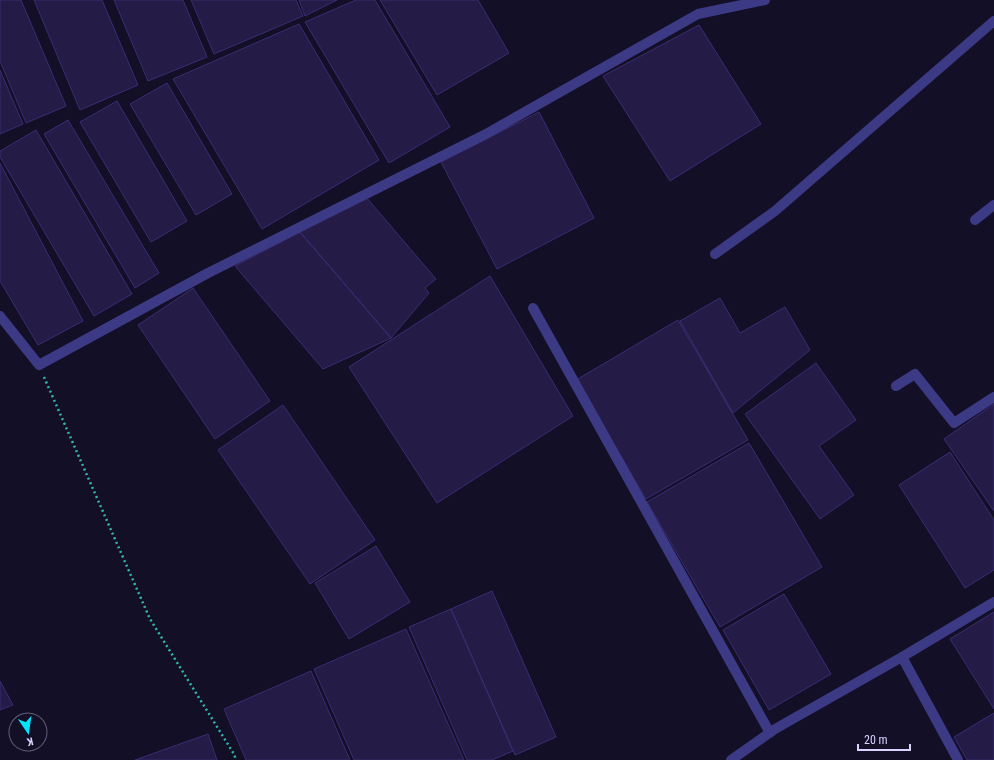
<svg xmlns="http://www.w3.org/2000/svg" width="994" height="760" viewBox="0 0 994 760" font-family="'Roboto Condensed',sans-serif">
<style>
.building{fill:#241b47;stroke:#3b2d73}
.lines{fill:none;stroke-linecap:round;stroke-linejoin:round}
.path{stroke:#2fb8b0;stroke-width:2.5;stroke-dasharray:2 3;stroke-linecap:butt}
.minor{stroke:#3d3a85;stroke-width:10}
</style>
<rect width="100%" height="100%" fill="#130f26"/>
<!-- building -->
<path class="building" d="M0 0H21L66 106 26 123 0 61Z
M34 0H102L138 85 80 110Z
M114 0H183L207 57 148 81Z
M191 0H296L303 16 214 54Z
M299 0H337L305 16Z
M356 0H375L450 127 389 163 305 22Z
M380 0H478L509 53 437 95Z
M299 24 379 160 262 229 173 79Z
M699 25 761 124 670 181 603 76Z
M0 70 23 124 0 134Z
M167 83 232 194 196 215 130 104Z
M117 101 187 221 151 242 80 122Z
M539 112 594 218 497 269 441 162Z
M68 120 159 273 135 288 44 134Z
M36 130 132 294 94 316 0 157V151Z
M0 163 83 321 38 345 0 281Z
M366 197 436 279 425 288 429 293 391 338 300 232Z
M300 232 391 338 323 369 235 266Z
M490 276 573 416 437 503 349 367Z
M193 288 270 401 215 439 138 325Z
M720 298 740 333 785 307 810 350 733 413 680 321Z
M678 320 748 440 646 499 576 380Z
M816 363 856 420 819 446 854 495 820 519 745 414Z
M994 404V511L944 439Z
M283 405 375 540 310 584 218 450Z
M749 443 822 567 720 627 647 502Z
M950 452 994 520V570L965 588 899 485Z
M376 546 410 602 349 639 315 583Z
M492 591 556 737 515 755 451 609Z
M784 594 831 674 769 710 723 630Z
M451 609 513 751 492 760H467L409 627Z
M994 612V709L950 639Z
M406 629 464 760H354L314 669Z
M311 671 350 760H246L224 709Z
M0 681 13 705 0 710Z
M994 713V760H967L954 737Z
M208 734 217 760H135Z"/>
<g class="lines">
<!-- path -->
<path class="path" d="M44 377 150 619 234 754 236 760"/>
<!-- minor -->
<path class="minor" d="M975 220 994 205
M715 254 775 211 994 21
M533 308 770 733
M0 316 39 365 208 273 486 134 698 14 765 0
M896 386 915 374 954 423 994 397
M902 657 958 760
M731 760 775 729 902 657 994 602"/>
</g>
<!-- north arrow -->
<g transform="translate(28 732) rotate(167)"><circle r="19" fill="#130f26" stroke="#625e7d"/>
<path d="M0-3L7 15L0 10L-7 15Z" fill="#00e5ff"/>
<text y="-6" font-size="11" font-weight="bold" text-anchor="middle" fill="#d9d4ff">K</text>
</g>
<!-- scale -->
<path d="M858 744v6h52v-6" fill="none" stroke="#d9d4ff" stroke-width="2"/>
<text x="864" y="744" font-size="12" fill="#d9d4ff" stroke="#130f26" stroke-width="3" paint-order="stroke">20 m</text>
</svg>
